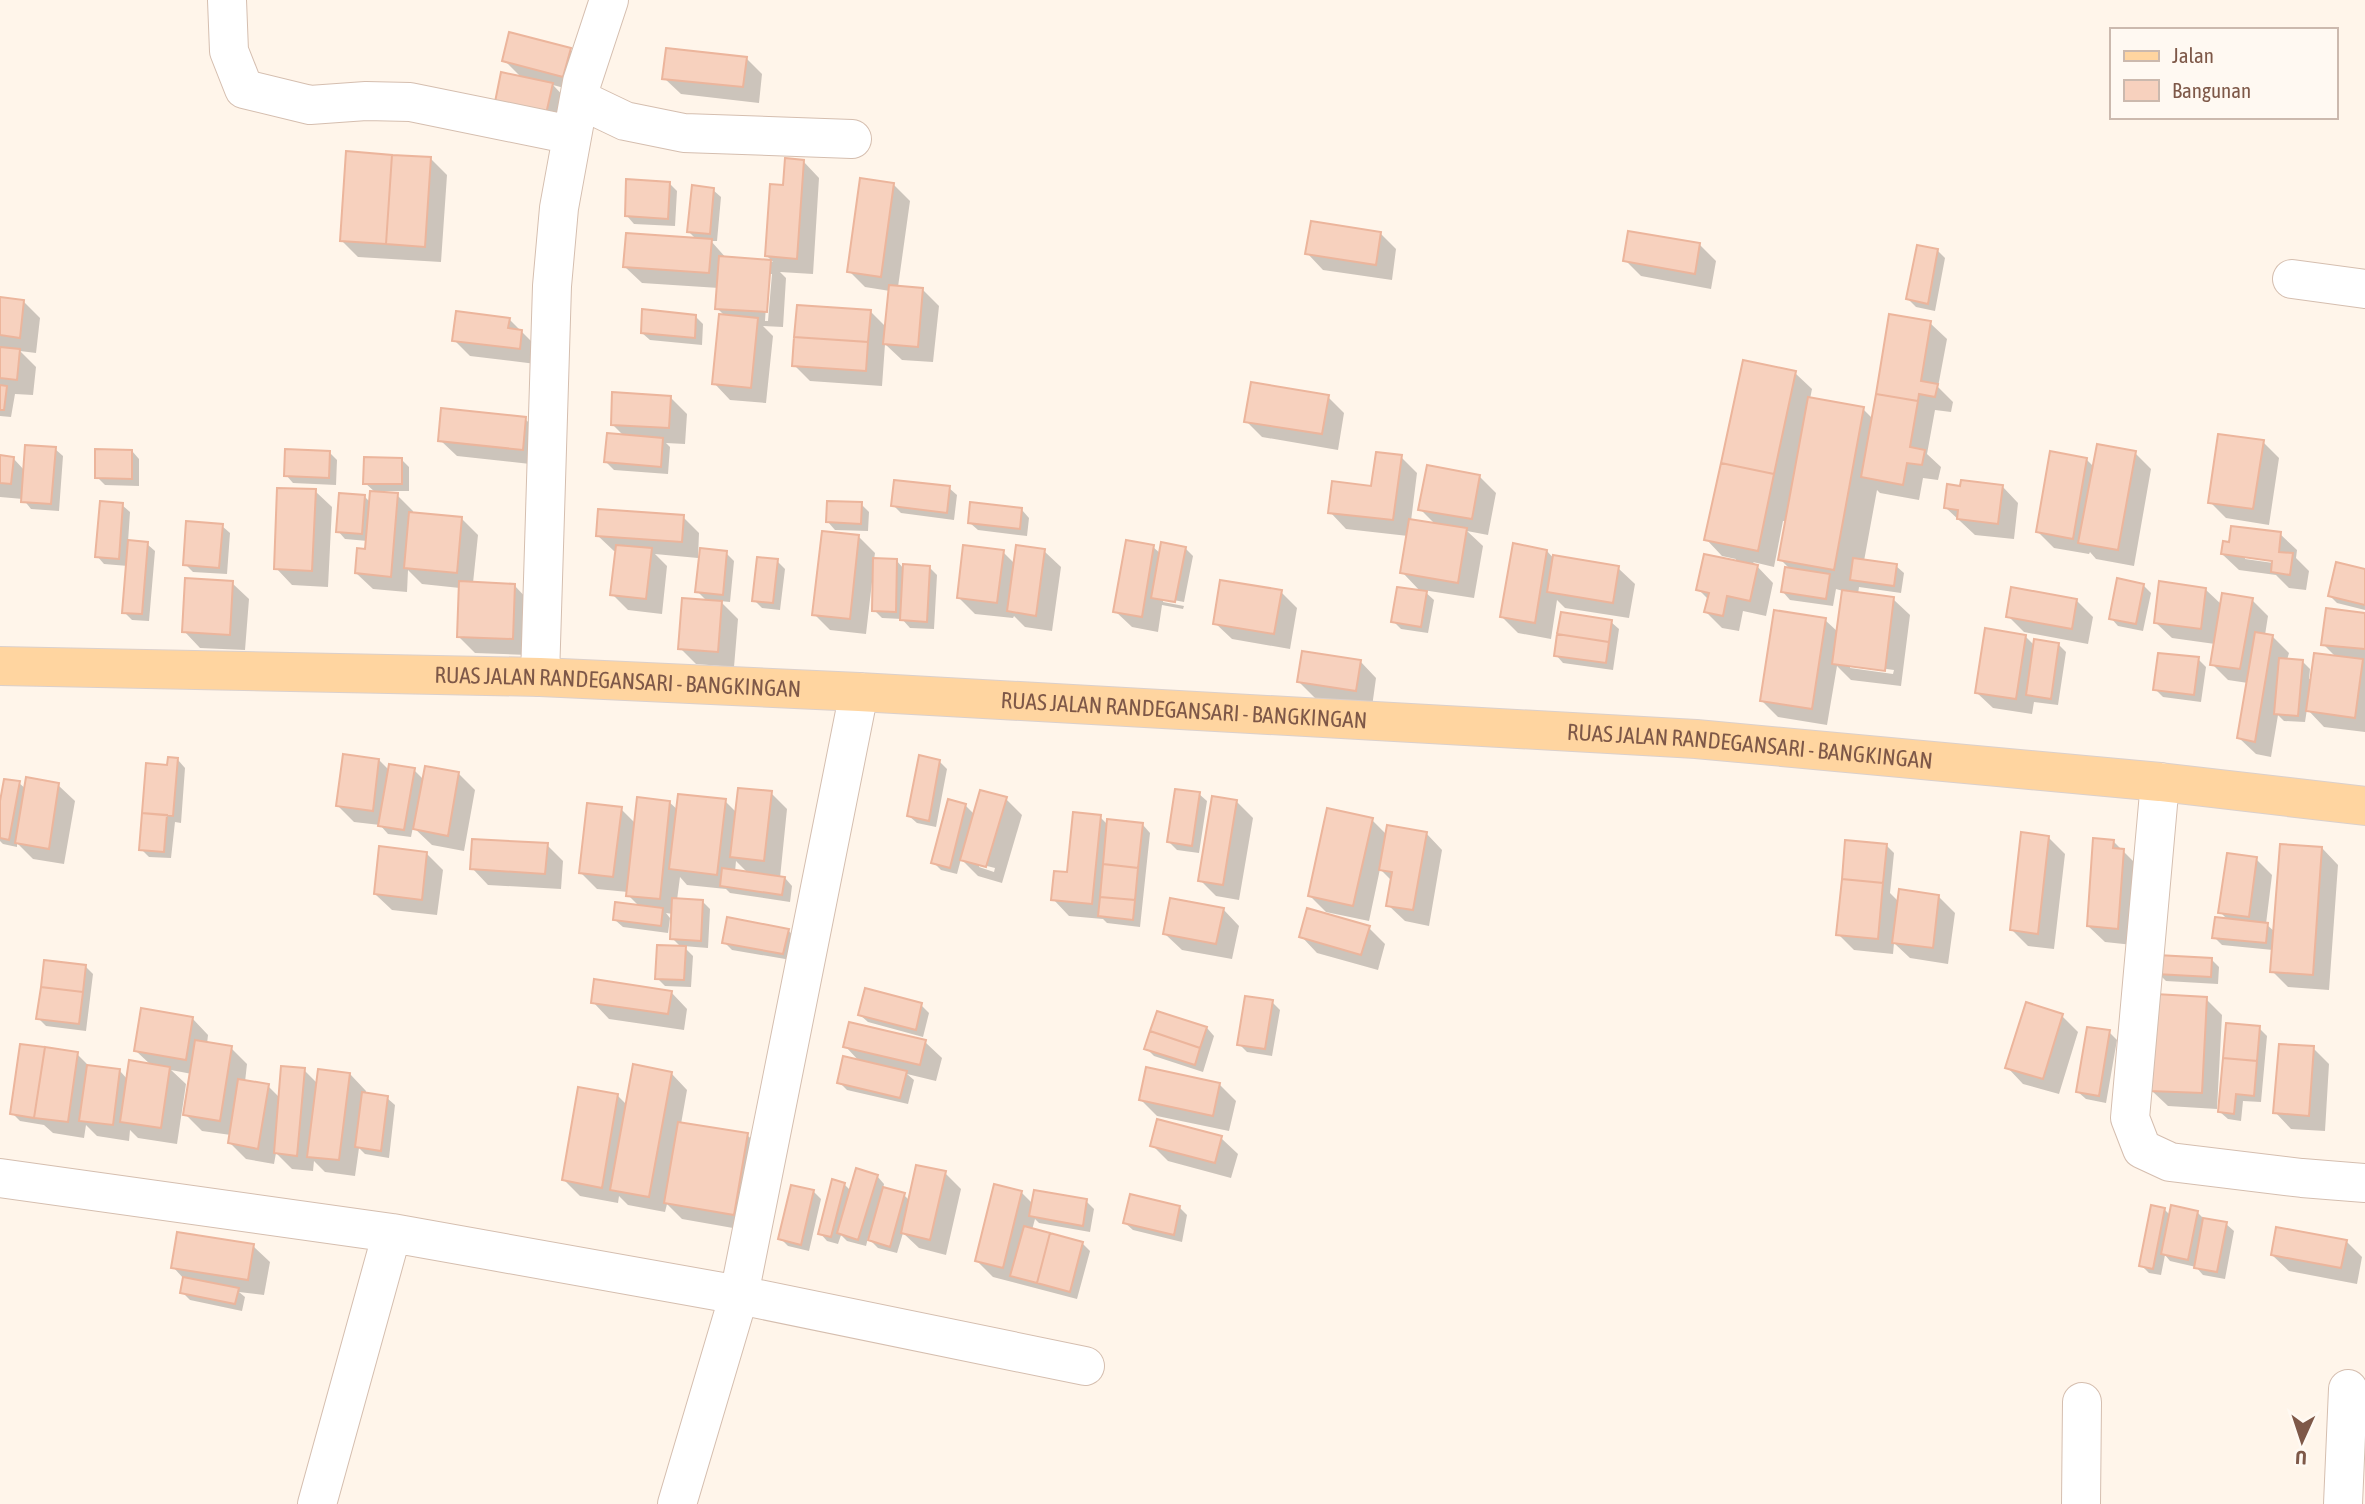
<svg xmlns="http://www.w3.org/2000/svg" width="2365" height="1504" viewBox="0 0 2365 1504" font-family="'Asap Condensed',sans-serif">
<style>
.shadow{fill:#0003;fill-rule:evenodd}
.building{fill:#f7d1be;stroke:#ecb59c;stroke-width:2}
.lines{fill:none;stroke-linecap:round;stroke-linejoin:round}
.minor-casing{stroke:#d5beaf;stroke-width:40}
.major-casing{stroke:#dbd0cc;stroke-width:40}
.minor{stroke:#fff;stroke-width:38}
.major{stroke:#ffd5a0;stroke-width:38}
.labels{text-anchor:middle;dominant-baseline:central;stroke-width:5;stroke-linejoin:round;paint-order:stroke}
.street-label{font-size:23px;fill:#7e5848;stroke:#fff9f2}
</style>
<rect width="100%" height="100%" fill="#fff5ea"/>
<!-- shadow -->
<path class="shadow" d="M570 50 586 66 579 92 553 85 568 101 560 139 522 78 504 60Z
M746 58 762 74 759 103 681 94 664 78Z
M431 159 447 175 441 262 358 257 342 241Z
M803 161 819 178 813 274 780 272 786 278 783 327 763 326 773 336 766 403 730 400 714 383 726 317 717 308 719 288 642 283 625 267 697 240 689 232 713 190 721 197 717 241H711L727 259 773 262 767 256 785 187ZM768 274H772L768 321H765Z
M669 183 677 191 675 226 634 224 627 216Z
M894 185 910 201 898 287 923 290 939 306 933 362 902 360 885 344 882 386 810 381 794 365 871 312 887 328 890 291 865 287 849 271Z
M1380 233 1396 249 1392 280 1323 270 1307 253Z
M1700 245 1716 261 1711 289 1641 276 1625 260Z
M1937 250 1945 258 1935 311 1916 307 1908 299Z
M0 299 24 302 40 318 36 353 20 351 36 367 33 395 15 394 11 417 0 416Z
M696 317 703 324 702 345 650 340 642 333Z
M509 319 538 348 536 364 470 356 454 340Z
M1930 323 1947 339 1938 387 1953 402 1951 412 1935 410 1927 454 1941 467 1938 480 1923 478 1919 500 1880 493 1877 490 1864 561 1896 566 1904 573 1901 593 1859 587 1858 594 1893 599 1910 615 1901 686 1851 680 1837 666 1827 725 1778 717 1762 701 1825 620 1838 632 1843 591 1836 589 1833 606 1790 600 1783 592 1791 570 1780 559 1787 521H1783L1774 567 1753 562 1773 583 1766 616 1743 611 1739 631 1722 628 1706 612 1709 600 1698 589 1736 562V559L1722 556 1706 539 1795 373 1812 389 1810 399 1863 409 1873 419ZM1850 664 1894 670 1893 674 1850 668Z
M670 397 687 414 685 444 666 443 670 447 668 474 614 470 606 462 624 436 612 424Z
M1328 397 1344 413 1338 450 1262 437 1246 421Z
M525 419 542 435 539 465 457 456 440 440Z
M2263 442 2279 458 2269 525 2226 518 2210 502Z
M55 449 63 456 59 511 31 509 23 499 0 497V457L13 458 25 471Z
M132 451 139 459V486L105 485 97 477Z
M329 452 337 460 336 485 293 483 286 475Z
M2135 453 2151 469 2134 566 2096 559 2090 552 2089 554 2054 548 2038 532 2087 460 2094 467Z
M1401 457 1417 473 1411 521 1436 525 1420 509 1480 477 1496 493 1488 535 1467 531 1483 546 1474 598 1423 590 1434 600 1428 633 1401 629 1393 621 1421 592 1402 572 1408 536 1346 529 1330 512 1373 488Z
M402 460 409 467V491H383V494L397 495 413 511V514L461 518 478 535 473 583 514 585 530 602 528 655 475 653 458 636 460 588 422 584 408 570 407 592 373 589 356 573 367 551 368 541 345 539 338 531 365 497 371 503 375 492 365 483Z
M2002 486 2018 503 2014 539 1975 535 1946 508Z
M949 488 957 495 954 520 901 513 893 505Z
M315 491 332 507 328 587 292 585 276 568Z
M861 504 869 512 868 531 835 530 828 522Z
M122 505 130 512 128 542 147 544 155 551 149 621 132 620 124 612 128 566 104 564 97 556Z
M1022 510 1029 518 1027 536 978 530 970 523Z
M683 517 699 533 698 558 655 554 667 566 662 614 628 610 612 594 617 551H614L597 535Z
M222 526 230 533 227 574 193 572 185 564Z
M2280 534 2297 550 2296 558 2309 571 2306 590 2289 588 2276 575 2239 570 2222 554ZM2245 556 2281 561 2280 564 2245 559Z
M859 537 875 553 874 560H896L904 569 929 567 937 575 934 629 910 628 902 619 882 618 874 610V583L872 582 866 634 830 630 814 614Z
M1153 547 1161 554 1185 548 1193 556 1184 602 1163 598V602L1184 606 1183 609 1162 605 1158 632 1132 627 1115 611Z
M1044 551 1061 567 1052 631 1025 627 1014 616 1013 618 975 614 959 598 1003 552 1015 564Z
M1547 551 1555 560 1618 568 1635 584 1629 618 1565 608 1557 600 1551 639 1518 633 1502 617Z
M726 553 734 561 730 602 720 601 738 619 734 667 696 664 680 648 707 601 697 591Z
M777 561 785 569 780 610 762 608 754 600Z
M2365 571V610L2337 603 2329 595Z
M232 583 249 599 245 650 200 648 184 631Z
M2143 585 2151 593 2143 631 2118 626 2111 618Z
M2205 589 2222 605 2252 600 2268 616 2265 635 2272 636 2289 653 2287 660 2302 661 2310 669 2309 679H2312L2337 658 2323 644 2365 614V732L2324 727 2307 709 2305 722 2284 721 2278 715 2271 757 2256 754 2239 738 2248 683 2228 680 2212 664 2215 644 2172 638 2155 622Z
M1281 592 1297 608 1290 649 1232 639 1215 623Z
M2076 600 2093 617 2088 644 2024 632 2008 616Z
M1611 622 1619 629 1613 670 1563 663 1556 655Z
M2026 637 2035 646 2058 644 2066 652 2058 705 2034 702 2032 714 1993 708 1976 692Z
M2198 659 2206 667 2201 702 2163 697 2155 689Z
M1360 661 1376 678 1372 707 1315 698 1299 682Z
M178 760 185 768 181 823 175 822 171 858 149 857 141 849 169 767Z
M379 760 390 771 414 770 424 780 459 774 475 790 464 851 432 845 413 827 411 837 388 834 380 825 354 822 338 806Z
M939 761 947 769 936 827 917 823 909 816Z
M19 783 26 789 58 785 75 801 64 864 33 859 17 843V847L3 844 0 841V811Z
M771 793 787 809 780 878H785L792 886 790 902 730 893 726 889 687 885 680 877 677 900 702 901 710 909 708 948 683 946 693 956 691 987 665 986 657 978 682 948 672 938 673 914 666 913 670 918 668 933 623 927 615 920 640 907 628 895V892L597 889 581 873 621 809 636 824 669 802 678 810 725 801 737 813ZM736 861 749 874 735 872Z
M1199 794 1207 801 1199 853 1177 850 1169 842Z
M1006 799 1022 815 1002 883 978 876 961 859 957 874 941 870 933 862 966 806 975 815ZM979 864 995 868 994 872 979 867Z
M1236 801 1253 818 1239 900 1216 896 1200 880Z
M1100 817 1108 825H1143L1150 833 1140 927 1107 923 1103 919 1069 916 1053 899Z
M1372 820 1387 835 1426 833 1442 850 1429 926 1405 921 1388 905 1392 881 1380 869 1369 921 1326 912 1310 896Z
M2048 837 2065 854 2054 949 2028 946 2012 930Z
M2113 841 2139 867 2133 945 2105 942 2088 926Z
M547 845 563 861 561 889 488 885 472 868Z
M1886 845 1894 853 1890 893 1899 902 1939 897 1955 913 1948 964 1910 958 1894 943 1893 954 1854 950 1838 934Z
M2322 848 2338 865 2329 990 2288 987 2272 971 2273 950 2222 945 2214 937 2228 920 2220 912 2256 859 2272 875 2266 924 2275 932Z
M427 854 443 870 437 915 392 910 375 894Z
M1223 909 1239 926 1232 959 1182 950 1165 934Z
M1369 928 1385 944 1378 970 1317 953 1301 936Z
M788 930 795 938 791 960 732 950 724 942Z
M2211 959 2219 967 2218 984 2166 981 2158 973Z
M85 966 93 974 86 1031 46 1026 38 1018Z
M671 992 687 1009 684 1030 609 1019 593 1002Z
M2206 999 2222 1015 2217 1109 2168 1106 2151 1090Z
M1272 1002 1280 1010 1272 1056 1247 1052 1239 1044Z
M921 1005 929 1013 923 1037 868 1022 860 1015Z
M2062 1016 2078 1032 2059 1094 2023 1084 2007 1067Z
M192 1018 208 1035 207 1044 231 1048 247 1064 245 1082 268 1086 280 1098 304 1070 318 1084 350 1074 366 1091 365 1095 387 1098 395 1105 389 1158 365 1154 359 1148 355 1176 325 1172 314 1161 313 1171 292 1169 276 1153 274 1164 246 1159 230 1143 231 1135 202 1131 185 1114 192 1074 171 1070 186 1084 177 1144 138 1138 130 1130 129 1141 97 1136 86 1125 84 1138 53 1133 44 1125 20 1121 12 1113 77 1054 90 1067 120 1071 128 1080 151 1065 136 1051Z
M1207 1028 1214 1036 1203 1072 1154 1056 1146 1048Z
M2259 1028 2267 1036 2261 1102 2243 1101 2241 1121 2228 1119 2220 1112Z
M2109 1032 2117 1040 2106 1103 2086 1099 2078 1092Z
M925 1042 942 1058 936 1081 907 1074 914 1080 908 1104 847 1090 839 1082 860 1062 845 1046Z
M2313 1048 2329 1064 2325 1131 2291 1129 2275 1112Z
M671 1073 687 1090 681 1124 747 1135 764 1151 750 1231 682 1219 667 1204 665 1212 628 1205 619 1196 618 1203 580 1196 564 1180 618 1096 627 1105Z
M1220 1085 1236 1101 1229 1131 1157 1116 1141 1100Z
M1221 1138 1238 1154 1231 1178 1168 1161 1152 1145Z
M945 1173 961 1189 946 1255 919 1248 903 1233 897 1253 878 1248 868 1238 866 1246 847 1241 841 1235 838 1244 827 1241 820 1233 844 1184 851 1191 877 1176 884 1184 883 1189 904 1195 910 1201Z
M813 1191 821 1199 809 1251 788 1246 780 1238Z
M1021 1192 1033 1204 1086 1201 1094 1209 1090 1232 1039 1223 1035 1219 1032 1230 1082 1243 1090 1251 1077 1299 993 1277 977 1261Z
M1179 1207 1187 1215 1182 1242 1133 1230 1125 1223Z
M2164 1209 2171 1216 2197 1212 2205 1220 2226 1224 2234 1231 2225 1279 2203 1275 2196 1267 2170 1261 2165 1255 2161 1275 2149 1273 2141 1265Z
M2346 1241 2362 1257 2357 1284 2289 1271 2272 1255Z
M253 1246 270 1262 264 1295 239 1292 245 1297 242 1311 190 1300 182 1292 184 1279 173 1267Z"/>
<!-- building -->
<path class="building" d="M509 32 571 48 563 77 502 61Z
M666 48 747 57 743 87 662 79Z
M501 72 553 83 544 123 493 112Z
M346 151 392 155 386 244 340 241Z
M392 155 431 157 425 247 386 244Z
M785 158 804 160 797 259 765 256 770 184 783 185Z
M860 178 894 183 881 277 847 272Z
M626 179 670 182 668 219 625 216Z
M692 185 714 188 710 234 687 232Z
M1311 221 1381 232 1376 265 1305 254Z
M1628 231 1700 243 1695 274 1623 261Z
M626 233 712 239 709 273 623 267Z
M1917 245 1938 249 1928 304 1906 299Z
M719 256 771 260 767 312 715 309Z
M889 285 923 288 918 347 883 344Z
M0 297 24 300 20 338 0 335Z
M797 305 871 310 868 342 794 337Z
M642 309 696 315 695 338 641 333Z
M456 311 510 318 508 328 522 330 520 349 452 341Z
M719 314 758 318 751 388 712 384Z
M1889 314 1931 321 1921 381 1938 384 1935 397 1919 394 1918 401 1876 394Z
M794 337 868 342 866 371 792 366Z
M0 347 20 349 17 380 0 378Z
M1743 360 1796 371 1774 474 1721 463Z
M1251 382 1329 395 1322 434 1244 422Z
M0 385 7 386 4 410H0Z
M612 392 671 396 669 428 611 425Z
M1876 394 1918 401 1910 447 1925 450 1922 465 1907 463 1903 485 1861 477Z
M1808 397 1864 407 1834 570 1778 560Z
M441 408 526 417 523 450 438 441Z
M607 433 663 438 661 467 604 462Z
M2218 434 2264 440 2253 509 2208 503Z
M2097 444 2136 451 2118 550 2078 543Z
M25 445 56 447 51 504 21 502Z
M95 449 132 450V479L95 478Z
M285 449 330 451 329 478 284 476Z
M2050 451 2087 458 2073 539 2036 532Z
M1376 452 1402 455 1393 520 1328 513 1332 481 1371 486Z
M0 455 14 457 11 484 0 483Z
M364 457 402 458V484H363Z
M1721 463 1774 474 1758 551 1704 540Z
M1427 465 1480 475 1472 519 1418 510Z
M894 480 950 486 947 513 891 506Z
M1961 480 2003 485 1998 524 1957 519 1958 510 1944 508 1947 484 1960 486Z
M277 488 316 489 312 571 274 569Z
M370 491 398 493 391 577 355 573 357 548 365 549Z
M339 493 365 495 362 534 336 532Z
M100 501 123 503 119 559 95 557Z
M827 501 862 502 861 524 826 522Z
M970 502 1022 508 1020 529 968 523Z
M598 509 684 515 682 542 596 536Z
M409 512 462 517 457 573 404 568Z
M1409 519 1467 528 1458 583 1400 573Z
M186 521 223 524 219 568 183 565Z
M2231 526 2281 532 2279 552 2293 553 2290 575 2271 572 2272 561 2221 554 2223 541 2229 542Z
M822 531 859 535 850 619 812 615Z
M128 540 148 542 142 614 122 613Z
M1126 540 1154 545 1142 617 1113 612Z
M1161 542 1186 547 1175 602 1151 598Z
M1513 543 1547 550 1535 623 1500 617Z
M616 545 652 548 646 599 610 595Z
M963 545 1004 550 997 603 957 598Z
M1016 545 1045 549 1036 616 1007 611Z
M700 548 727 551 723 595 695 592Z
M1704 554 1758 565 1750 601 1727 596 1723 616 1704 612 1709 593 1696 590Z
M1553 555 1619 566 1613 603 1547 592Z
M757 557 778 559 773 603 752 601Z
M873 558 897 559 896 612 872 611Z
M1853 558 1897 564 1894 586 1850 580Z
M2336 562 2365 569V605L2328 596Z
M903 564 930 566 927 622 900 620Z
M1785 567 1830 574 1826 599 1781 592Z
M185 578 233 581 230 635 182 632Z
M2117 578 2144 584 2136 624 2109 619Z
M1220 580 1282 590 1274 634 1213 624Z
M459 581 515 584 513 639 457 637Z
M2159 581 2206 588 2201 629 2154 623Z
M1397 587 1427 591 1421 627 1391 622Z
M2011 587 2077 599 2072 629 2006 617Z
M1842 590 1894 597 1885 671 1832 664Z
M2222 593 2253 598 2240 669 2210 665Z
M682 598 722 601 718 652 678 649Z
M2326 608 2365 613V649L2321 645Z
M1774 610 1826 618 1812 709 1760 701Z
M1561 612 1612 620 1609 642 1557 634Z
M1985 628 2026 635 2016 699 1975 693Z
M2255 632 2273 635 2255 742 2237 738Z
M1557 634 1609 642 1606 663 1554 656Z
M2034 639 2059 643 2051 699 2026 695Z
M1302 651 1361 660 1356 691 1297 682Z
M2158 653 2199 657 2194 695 2153 690Z
M2314 653 2363 659 2355 718 2306 711Z
M2279 658 2303 660 2298 716 2274 714Z
M343 754 379 759 373 811 336 806Z
M919 755 940 760 929 821 907 816Z
M168 757 178 758 173 816 142 813 146 763 167 765Z
M389 764 415 768 404 830 378 826Z
M425 766 459 772 448 836 413 829Z
M26 777 59 783 49 849 15 843Z
M4 779 20 781 9 840 0 838V801Z
M738 788 772 791 764 861 730 857Z
M1175 789 1200 792 1192 846 1167 842Z
M980 790 1007 797 986 867 960 860Z
M678 794 726 799 717 875 669 869Z
M1212 796 1237 800 1223 885 1198 881Z
M637 797 670 801 660 899 626 896Z
M948 799 966 804 950 868 931 863Z
M587 803 622 807 613 877 579 873Z
M1327 808 1373 818 1353 906 1308 896Z
M1073 812 1101 815 1092 904 1051 900 1054 871 1067 872Z
M142 813 167 815 164 852 139 850Z
M1107 819 1143 823 1138 868 1103 864Z
M1387 825 1427 832 1413 910 1386 906 1392 872 1379 870Z
M2021 832 2049 836 2038 934 2010 930Z
M2093 838 2114 840 2113 848 2124 849 2118 929 2087 926Z
M472 839 548 843 545 874 470 869Z
M1845 840 1887 844 1883 883 1842 879Z
M2280 844 2322 847 2313 975 2270 972Z
M379 846 427 852 422 900 374 894Z
M2227 853 2257 857 2249 917 2218 913Z
M1103 864 1138 868 1135 900 1100 897Z
M722 868 785 877 782 895 720 886Z
M1842 879 1883 883 1878 939 1836 935Z
M1899 889 1939 895 1933 948 1892 943Z
M1100 897 1135 900 1133 920 1098 916Z
M672 898 703 900 701 941 670 939Z
M1170 898 1224 908 1216 944 1163 934Z
M615 902 663 908 661 926 613 920Z
M1307 908 1370 926 1361 955 1299 937Z
M727 917 789 929 783 954 722 943Z
M2215 917 2268 923 2266 943 2212 938Z
M657 945 686 946 684 980 655 979Z
M2157 955 2212 958 2211 977 2156 974Z
M44 960 86 965 83 992 41 987Z
M594 979 672 991 668 1014 591 1003Z
M41 987 83 992 79 1024 36 1019Z
M865 988 922 1003 916 1030 858 1015Z
M2155 994 2207 997 2202 1093 2149 1091Z
M1245 996 1273 1000 1265 1049 1237 1045Z
M2026 1002 2063 1014 2043 1079 2005 1068Z
M141 1008 193 1017 186 1060 134 1051Z
M1157 1011 1207 1027 1200 1048 1150 1031Z
M849 1022 926 1040 920 1065 843 1047Z
M2226 1023 2260 1026 2257 1061 2223 1058Z
M2087 1027 2110 1030 2099 1096 2076 1092Z
M1150 1031 1200 1048 1195 1065 1144 1049Z
M195 1040 232 1046 220 1121 183 1115Z
M20 1044 45 1047 34 1118 10 1114Z
M2279 1044 2314 1046 2309 1116 2273 1113Z
M45 1047 78 1052 68 1122 34 1118Z
M843 1056 907 1071 900 1098 837 1083Z
M2223 1058 2257 1061 2254 1096 2236 1094 2234 1114 2218 1112Z
M129 1060 170 1067 161 1128 120 1122Z
M633 1064 672 1072 649 1197 610 1190Z
M87 1065 120 1069 113 1125 79 1121Z
M281 1066 305 1068 297 1156 274 1153Z
M1146 1067 1220 1083 1213 1116 1139 1100Z
M318 1069 350 1073 339 1160 307 1157Z
M238 1079 269 1084 258 1149 228 1143Z
M578 1087 618 1094 602 1188 562 1180Z
M362 1092 388 1096 381 1151 355 1147Z
M1157 1119 1222 1136 1215 1163 1150 1146Z
M678 1122 748 1133 734 1215 664 1203Z
M916 1165 946 1171 930 1240 901 1233Z
M856 1168 878 1175 858 1240 837 1233Z
M832 1179 845 1183 831 1237 818 1234Z
M994 1184 1022 1191 1003 1268 975 1261Z
M791 1185 814 1190 801 1245 778 1239Z
M883 1187 905 1193 890 1247 868 1240Z
M1034 1190 1087 1199 1083 1226 1029 1216Z
M1130 1194 1180 1206 1174 1235 1123 1223Z
M2151 1205 2165 1208 2153 1269 2139 1266Z
M2171 1205 2198 1211 2188 1260 2161 1254Z
M2203 1218 2227 1222 2217 1272 2194 1268Z
M1024 1226 1050 1233 1037 1283 1010 1276Z
M2276 1227 2347 1240 2341 1268 2271 1255Z
M177 1232 254 1244 248 1280 171 1268Z
M1050 1233 1083 1242 1070 1292 1037 1283Z
M183 1277 239 1288 235 1304 180 1293Z"/>
<g class="lines">
<defs>
<path id="minor" d="M227 0 229 51 244 89 310 105 366 101 410 102 572 135
M579 99 625 121 684 133 852 139
M2292 279 2365 289
M540 677 552 286 559 208 582 82 609 0
M2160 782 2130 1118 2142 1149 2170 1162 2302 1178 2365 1183
M0 1178 392 1233 739 1295 1085 1366
M317 1504 392 1233
M677 1504 739 1295 859 692
M2081 1504 2082 1402
M2343 1504 2348 1389"/>
<g id="major">
<path id="s1" d="M0 666 540 677 859 692 1696 739 2160 782 2365 806"/>
</g>
</defs>
<!-- minor casing -->
<use href="#minor" class="minor-casing"/>
<!-- major casing -->
<use href="#major" class="major-casing"/>
<!-- minor -->
<use href="#minor" class="minor"/>
<!-- major -->
<use href="#major" class="major"/>
</g>
<g class="labels">
<!-- street labels -->
<g class="street-label">
<text stroke="none"><textPath href="#s1" startOffset="618">RUAS JALAN RANDEGANSARI - BANGKINGAN</textPath></text>
<text stroke="none"><textPath href="#s1" startOffset="1185">RUAS JALAN RANDEGANSARI - BANGKINGAN</textPath></text>
<text stroke="none"><textPath href="#s1" startOffset="1752">RUAS JALAN RANDEGANSARI - BANGKINGAN</textPath></text>
</g>
</g>
<!-- legend -->
<rect x="2110" y="28" width="228" height="91" fill="#fff9f2" stroke="#cbb9ae" stroke-width="2"/>
<rect x="2124" y="51" width="35" height="10" fill="#ffd5a0" stroke="#cbb9ae" stroke-width="2"/>
<text x="2172" y="63" font-size="21" fill="#7e5848">Jalan</text>
<rect x="2124" y="80" width="35" height="21" fill="#f7d1be" stroke="#cbb9ae" stroke-width="2"/>
<text x="2172" y="98" font-size="21" fill="#7e5848">Bangunan</text>
<!-- north arrow -->
<g transform="translate(2302 1441) rotate(183)" stroke="#fff9f2" stroke-width="5" paint-order="stroke">
<path d="M0-5L12 26L0 18L-12 26Z" fill="#7e5848"/>
<text y="-10" font-size="19" font-weight="bold" text-anchor="middle" fill="#7e5848">U</text>
</g>
</svg>
